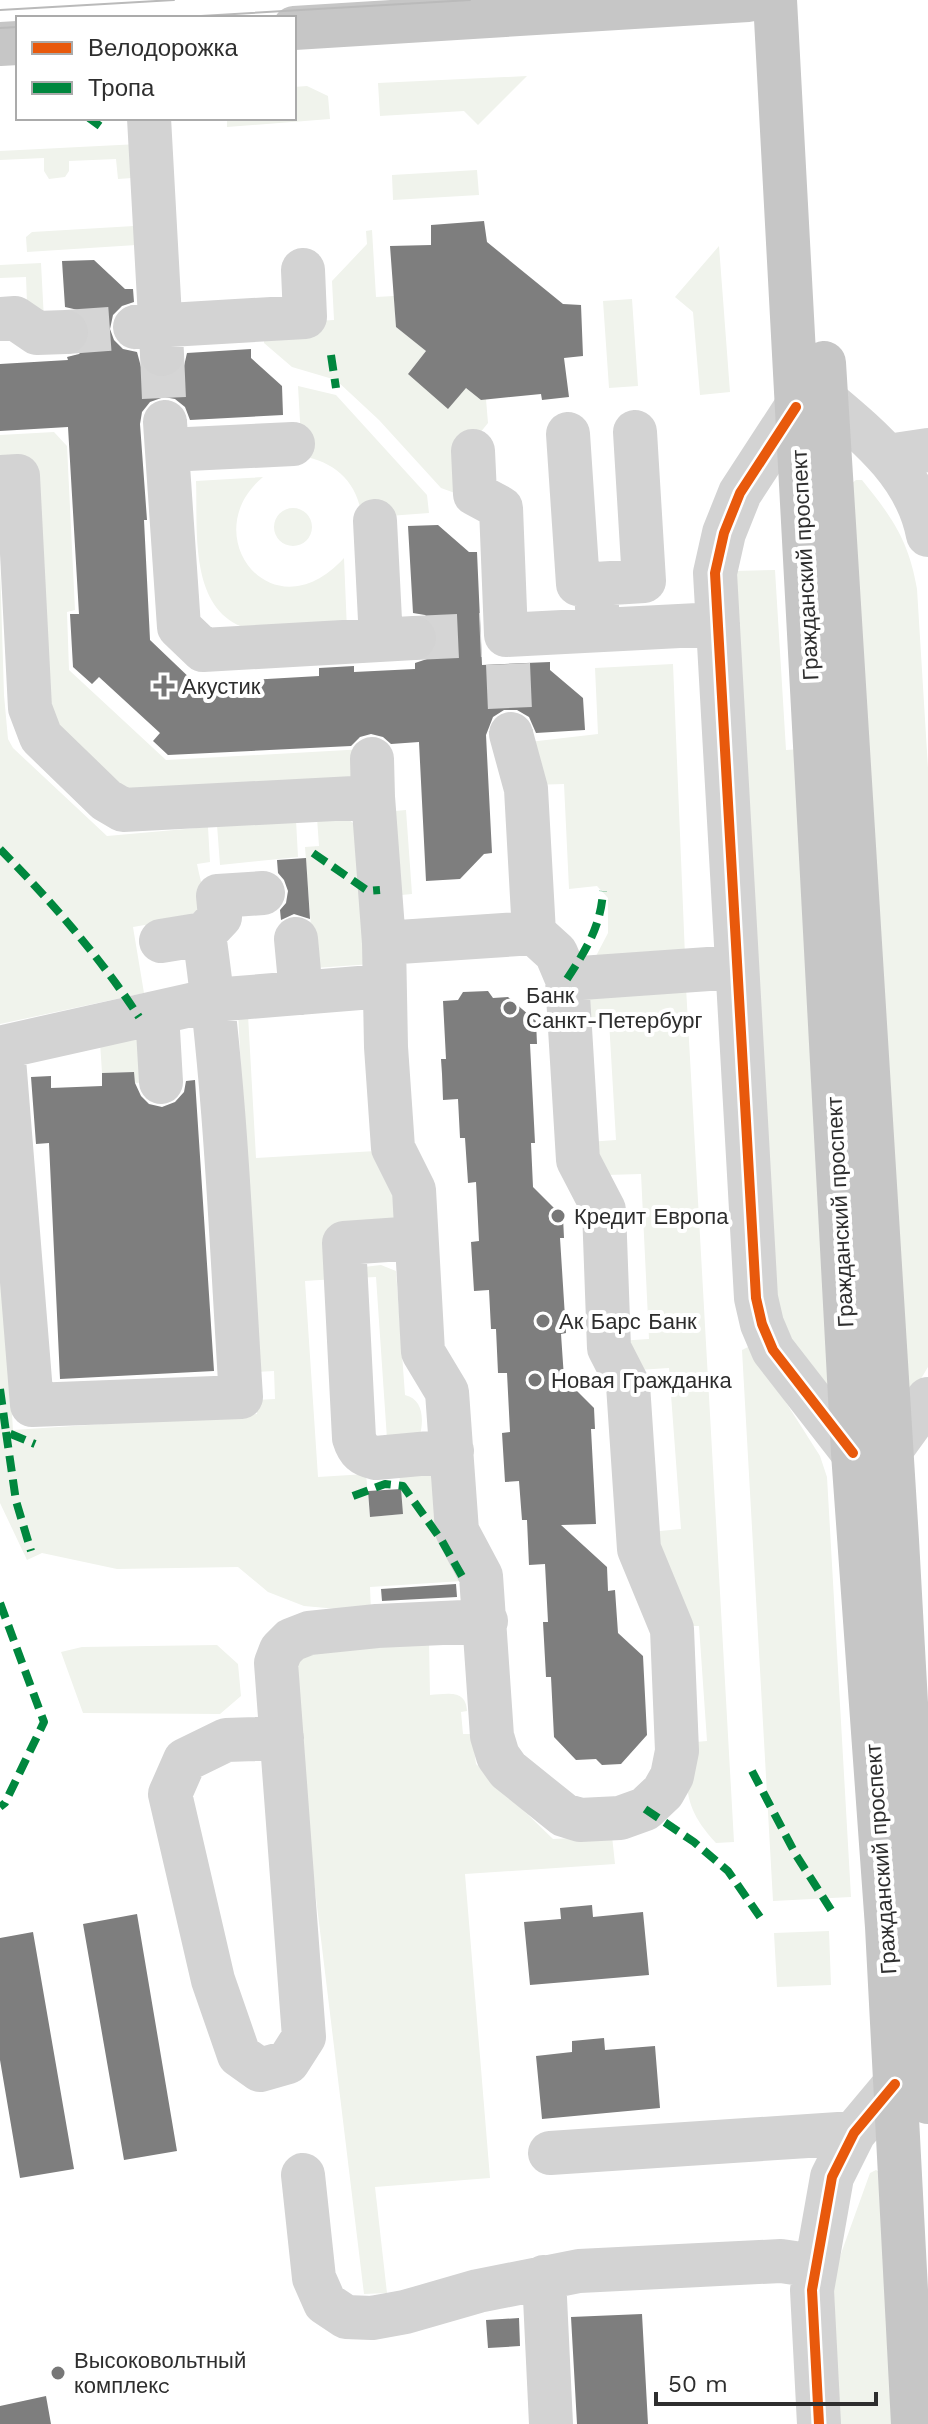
<svg xmlns="http://www.w3.org/2000/svg" width="928" height="2424" viewBox="0 0 928 2424" font-family="'Work Sans',sans-serif">
<style>
.green{fill:#f0f3ec}
.building{fill:#7e7e7e}
.lines{fill:none;stroke-linecap:round;stroke-linejoin:round}
.minor-tunnel{stroke:#d5d5d5;stroke-width:44;stroke-dasharray:44 22;stroke-linecap:butt}
.minor{stroke:#d3d3d3;stroke-width:44}
.major{stroke:#c6c6c6;stroke-width:44}
.tram{stroke:#bababa;stroke-width:2}
.quiet{stroke:#00873e;stroke-width:8;stroke-dasharray:16 8;stroke-linecap:butt}
.cycleway-casing{stroke:#fff;stroke-width:15}
.cycleway{stroke:#e8590c;stroke-width:10}
.poi-dot{fill:#777;stroke:#fff;stroke-width:3}
.labels{text-anchor:middle;dominant-baseline:central;stroke-width:8;stroke-linejoin:round;paint-order:stroke}
.street-label{font-size:22px;fill:#2e2e2e;stroke:#fff}
.poi-label{font-size:22px;fill:#2e2e2e;stroke:#fff;text-anchor:start}
</style>
<rect width="100%" height="100%" fill="#fff"/>
<!-- green -->
<path class="green" d="M527 76 478 125 464 111 380 116 378 83Z
M307 86 328 96 330 119 227 127V118H294V87Z
M139 144 132 178 118 179 116 159 69 161V171L65 177 49 179 44 171V158L0 160V151Z
M477 170 479 195 393 200 392 175Z
M134 226 152 244 27 252 26 237 32 232Z
M372 230 376 297 394 296 396 327 426 351 408 374 466 388 481 400 486 399 488 423 459 459 463 496 441 488 379 420 336 380 292 367 264 343V324L334 320 332 281 367 244 366 231Z
M719 246 730 392 700 395 693 312 675 297Z
M41 263 44 320 27 303 26 277 0 278V265Z
M632 299 638 386 609 388 603 301Z
M298 386 336 395 427 495 429 513 362 518C358 483 336 462 302 456Z
M54 432 67 446 75 610 67 612 69 670 166 760 365 749 367 785 139 798 53 736 0 468V435Z
M263 477C194 534 272 637 344 558L347 630C319 630 288 634 260 631 187 622 198 533 196 481Z
M856 480H862C892 517 909 541 917 589L928 768V1367L916 1387 909 1391 852 483Z
M274 527a19 19 0 1 1 38 0a19 19 0 1 1-38 0Z
M0 565 4 695 8 739 13 748 107 836 208 827 210 862 197 864C199 875 204 890 204 902 202 919 148 924 133 927L144 993 0 1024Z
M775 570 786 750 801 749 828 1387 803 1367 775 1305 734 571Z
M673 664 685 956H596L608 933V898L597 886 569 889 564 784 532 785 529 742 598 734 595 668Z
M406 810 412 894 390 896 384 812Z
M363 812 373 964 314 968 305 847 319 846 317 818 344 816 353 823Z
M296 820 298 857 220 865 217 825Z
M686 987 734 1842 716 1843C682 1806 688 1790 684 1743L707 1741 699 1626H689L650 1532 681 1529 669 1368 638 1370 618 1341 649 1339 641 1174 607 1175 588 1142 616 1140 609 1021 581 1022 577 992Z
M377 1001 380 1038 370 1037 367 1008 248 1015 256 1158 376 1151 374 1123H384L386 1151 404 1188 403 1223 386 1231 333 1234 335 1279 305 1281 318 1477 366 1474 370 1517 402 1514 399 1470 440 1467 444 1533 462 1569V1581L370 1587 371 1612 304 1606 268 1592 238 1567 117 1569 42 1553 27 1560 0 1503V1273L4 1288 13 1430 257 1414V1400L275 1399 274 1371 256 1372 238 1011 244 1009Z
M149 1033 150 1082 135 1083 134 1072 102 1073 100 1042Z
M381 1265 396 1271 405 1395C423 1399 424 1419 420 1435L387 1439 376 1277 355 1278V1268Z
M750 1346 820 1456 827 1477 851 1897 773 1901 742 1350Z
M429 1641 430 1695C447 1694 466 1689 467 1711L461 1712 463 1734H472L476 1764 553 1839 612 1836 615 1864 465 1874 490 2178 375 2187 387 2293 364 2294 288 1667 296 1655Z
M217 1645 238 1664 241 1696 220 1714 83 1713 61 1652 82 1647Z
M829 1931 831 1985 777 1987 774 1933Z
M876 2170 881 2173 896 2424H836L829 2287 870 2173Z"/>
<!-- building -->
<path class="building" d="M484 221 487 242 563 304 581 305 583 356 564 358 569 397 542 400 541 394 481 400 466 388 448 409 408 374 426 351 396 327 390 246 431 245V225Z
M94 260 125 289H133L134 302 122 306 113 315 110 329 114 340 123 349 137 352 141 367 150 376 163 379 175 375 184 366 187 353 251 349V358L282 386 283 415 190 420 185 407 175 399 164 397 150 402 142 412 140 424 147 520H144L150 640 195 683 319 676V668L354 666V672L415 669V663L427 659 436 650 439 637 434 624 425 615 413 613 408 526 438 525 469 552H477L482 665 550 662V670L583 698 585 730 536 733 529 717 517 710H504L493 717 486 735 492 853 484 854 460 879 426 881 419 742 391 744 383 737 371 734 360 737 351 746 168 755 153 741 160 733 99 677 92 684 73 667 70 614H79L68 427 0 431V364L68 360 67 357 79 354 88 344 91 332 88 319 78 310 65 307 62 261Z
M306 858 310 919 294 914 281 920 280 910 286 903 288 891 284 880 278 873 277 860Z
M488 991 493 998 508 997 536 1021 537 1044H530L535 1143H531L533 1187 563 1217 564 1238H560L566 1333 561 1334 564 1378 594 1408 595 1429H591L596 1524 561 1525 607 1567 608 1591 615 1590 618 1633 643 1656 647 1735 621 1764 602 1765 596 1759 576 1760 554 1737 551 1677H546L543 1622H548L545 1564 529 1565 527 1520H522L519 1481 505 1482 502 1433 510 1432 507 1373H498L496 1329H491L489 1290 474 1291 471 1242 479 1241 476 1182 468 1183 465 1138H460L458 1099 443 1100 442 1074 441 1059H446L443 1001 458 1000 463 992Z
M134 1072 135 1083 141 1096 149 1104 162 1107 175 1102 184 1092 186 1081 195 1080 214 1371 60 1379 49 1143 36 1144 31 1077 51 1076V1088L102 1086V1073Z
M401 1489 403 1514 370 1517 368 1491Z
M456 1584 457 1597 382 1601 381 1589Z
M592 1905 593 1917 643 1912 649 1975 530 1985 524 1922 561 1919 560 1908Z
M137 1914 177 2151 124 2160 83 1924Z
M33 1932 74 2169 20 2178 0 2060V1938Z
M604 2038 605 2050 655 2046 660 2108 542 2119 536 2056 572 2052V2041Z
M642 2314 648 2424H577L571 2317Z
M519 2318 520 2346 488 2348 486 2320Z
M46 2396 51 2424H0V2406Z"/>
<g class="lines">
<!-- minor-tunnel -->
<path class="minor-tunnel" d="M66 332 135 327
M162 354 165 422
M414 638 481 635
M508 664 511 734"/>
<!-- minor -->
<path class="minor" d="M149 118 162 354
M0 319 15 318 37 333 66 332
M135 327 305 317 303 270
M827 401C871 438 917 476 928 535
M796 407 740 493 724 533 715 573 756 1298 762 1324 773 1350 853 1453
M165 422 179 627 203 650 414 638
M568 434 578 584H595
M167 450 293 444
M473 451 475 494 501 508 506 635 718 624
M888 456 928 450
M0 477 18 476 30 708 41 737 106 800 123 810 373 797 384 943 386 1047 393 1148 414 1190 423 1352 447 1392 457 1531 481 1576 492 1736 498 1756 508 1770 564 1815 580 1820 620 1818 645 1809 663 1792 672 1776 677 1751 672 1629 639 1549 628 1385 609 1348 604 1210 578 1160 567 979
M375 521 381 640
M599 630 595 584 644 581 635 432
M511 734 526 789 534 933
M372 759 373 797
M204 934C226 1088 231 1243 241 1397L32 1405 3 1047 213 1000 384 986
M296 939 301 993
M161 941 204 934 220 917 218 896 263 893
M384 943 534 933 556 953 567 979 737 967
M157 1013 161 1082
M416 1238 344 1243 354 1438C358 1451 363 1455 376 1458L452 1451
M891 1450 928 1399
M282 1738 226 1740 185 1760 170 1794 213 1980 239 2055 260 2070 288 2062 304 2037 276 1663 281 1650 291 1640 309 1633 377 1626 486 1621
M550 2153 854 2133
M303 2175 314 2278 325 2303 346 2317 372 2318 405 2312 478 2291 579 2271 781 2261 815 2266
M544 2277 551 2424
M819 2424 812 2290 832 2177 854 2133 895 2084"/>
<!-- major -->
<path class="major" d="M775 0 853 1453 887 1927 913 2424
M294 28 748 0
M0 44 18 43
M824 363 897 1540 928 2102"/>
<!-- tram -->
<path class="tram" d="M0 10 174 0
M167 18 470 0
M0 28 18 27"/>
<!-- quiet -->
<path class="quiet" d="M89 118 100 126
M331 355 336 388
M0 849C49 899 101 958 139 1017
M313 853 368 891 380 890
M567 979C586 950 601 926 603 891
M0 1389 6 1432 35 1444
M6 1432 16 1501 31 1551
M353 1496 385 1484 403 1486 442 1541 463 1578
M0 1603 44 1722 5 1803 0 1807
M752 1771 796 1855 833 1913
M645 1809 694 1842 728 1871 760 1917"/>
<defs>
<path id="cycleway" d="M796 407 740 493 724 533 715 573 756 1298 762 1324 773 1350 853 1453
M819 2424 812 2290 832 2177 854 2133 895 2084"/>
</defs>
<!-- cycleway casing -->
<use href="#cycleway" class="cycleway-casing"/>
<!-- cycleway -->
<use href="#cycleway" class="cycleway"/>
</g>
<!-- markers -->
<g class="poi-dot">
<path d="M160 674h8v8h8v8h-8v8h-8v-8h-8v-8h8z"/>
<circle cx="510" cy="1008" r="8"/>
<circle cx="558" cy="1216" r="8"/>
<circle cx="543" cy="1321" r="8"/>
<circle cx="535" cy="1380" r="8"/>
<circle cx="58" cy="2373" r="8"/>
</g>
<g class="labels">
<!-- street labels -->
<g class="street-label">
<text transform="translate(805 565) rotate(-93)">Гражданский проспект</text>
<text transform="translate(840 1212) rotate(-93)">Гражданский проспект</text>
<text transform="translate(881 1859) rotate(-94)">Гражданский проспект</text>
</g>
<!-- poi labels -->
<g class="poi-label">
<text x="182" y="686">Акустик</text>
<text x="526" y="995">Банк<tspan x="526" dy="25">Санкт-Петербург</tspan></text>
<text x="574" y="1216">Кредит Европа</text>
<text x="559" y="1321">Ак Барс Банк</text>
<text x="551" y="1380">Новая Гражданка</text>
<text x="74" y="2360">Высоковольтный<tspan x="74" dy="25">комплекc</tspan></text>
</g>
</g>
<!-- legend -->
<rect x="16" y="16" width="280" height="104" fill="#ffffff" stroke="#ababab" stroke-width="2"/>
<rect x="32" y="42" width="40" height="12" fill="#e8590c" stroke="#ababab" stroke-width="2"/>
<text x="88" y="56" font-size="24" fill="#2e2e2e">Велодорожка</text>
<rect x="32" y="82" width="40" height="12" fill="#00873e" stroke="#ababab" stroke-width="2"/>
<text x="88" y="96" font-size="24" fill="#2e2e2e">Тропа</text>
<!-- scale -->
<path d="M656 2392v12h220v-12" fill="none" stroke="#2e2e2e" stroke-width="4"/>
<text x="668" y="2392" font-size="24" fill="#2e2e2e" stroke="#ffffff" stroke-width="6" paint-order="stroke">50 m</text>
</svg>
